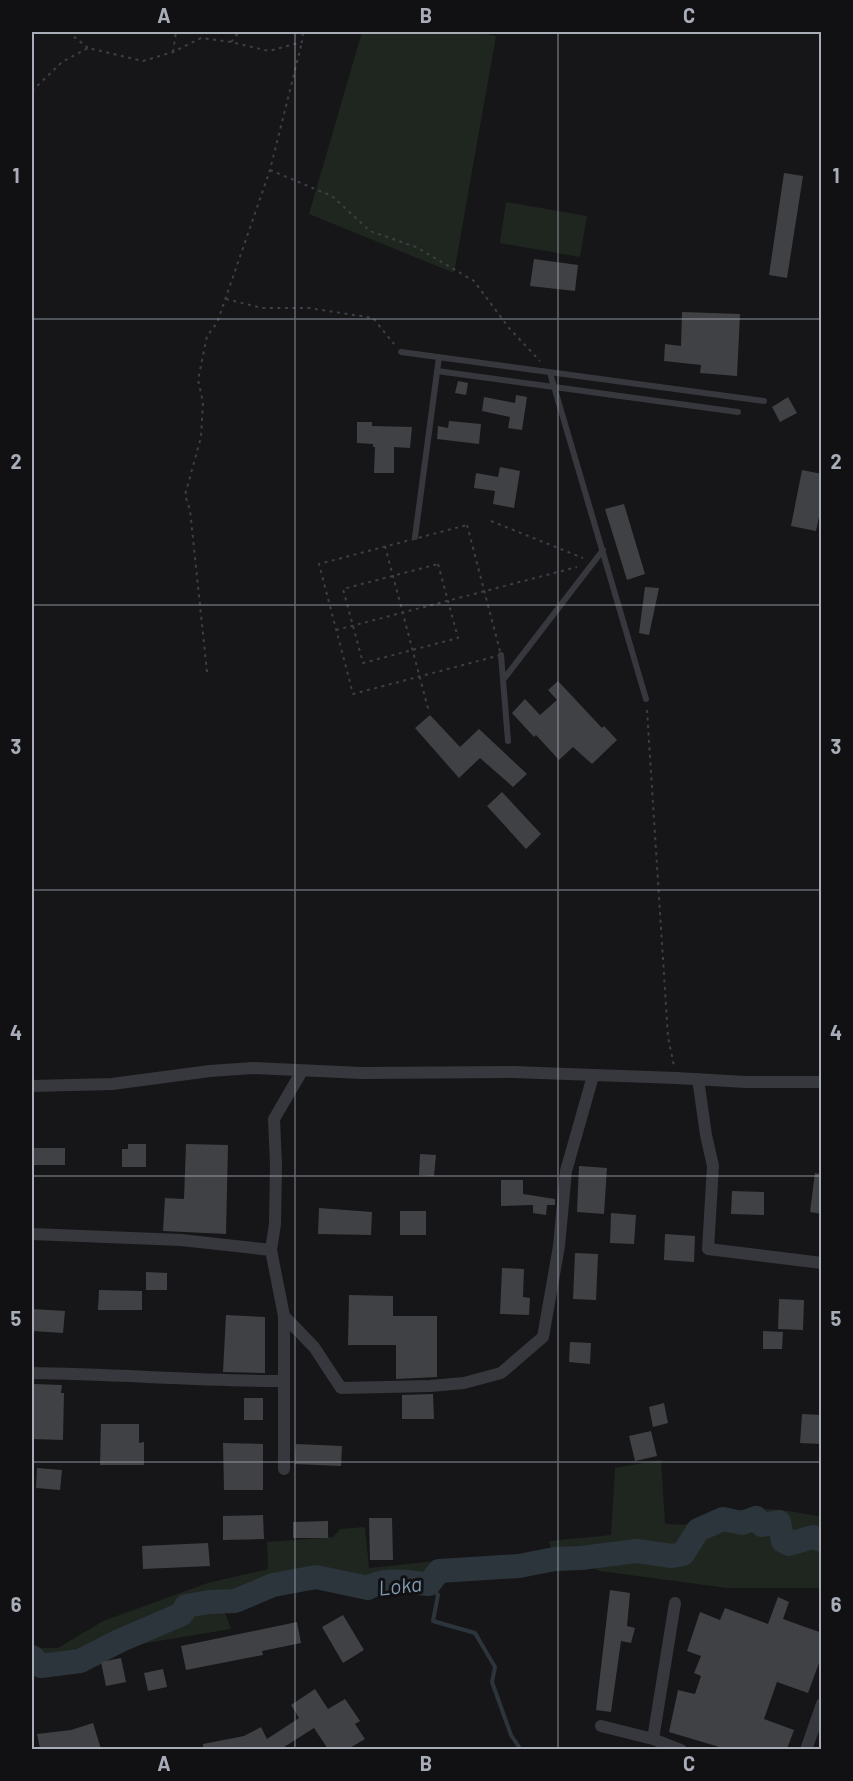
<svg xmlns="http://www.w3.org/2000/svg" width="853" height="1781" viewBox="0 0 853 1781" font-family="Barlow,sans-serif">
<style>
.green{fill:#1e261f}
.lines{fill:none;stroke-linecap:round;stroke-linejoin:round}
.stream{stroke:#2c353c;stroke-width:4}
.river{stroke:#2c353c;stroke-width:24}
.building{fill:#404145}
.path{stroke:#3d3f44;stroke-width:2;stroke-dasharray:3 4.5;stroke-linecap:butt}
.service{stroke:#37383d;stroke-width:6}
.minor{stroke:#37383d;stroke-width:12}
.grid{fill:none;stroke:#a8adb8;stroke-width:1.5;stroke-opacity:0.55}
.labels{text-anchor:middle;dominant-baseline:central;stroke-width:6;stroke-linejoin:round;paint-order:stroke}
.water-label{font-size:21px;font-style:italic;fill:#7f9bb3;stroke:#111113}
.neatline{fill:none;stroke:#a8adb8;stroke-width:2}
.grid-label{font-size:20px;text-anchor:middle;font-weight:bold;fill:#a8adb8}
</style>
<rect width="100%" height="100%" fill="#161618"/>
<!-- green -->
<path class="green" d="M362 32H476L496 36 454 273 309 214Z
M506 202 587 216 580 257 500 243Z
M661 1460 665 1523C691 1530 717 1513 743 1510 769 1506 796 1512 821 1517V1588H727L600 1571 571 1560 553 1561 549 1541 611 1535 615 1468Z
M365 1527 369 1568 437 1561 441 1588 421 1592 384 1595 351 1584 325 1588 278 1587 224 1610 231 1629 146 1643 95 1655 70 1668 44 1675 32 1662V1644L36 1648H58L103 1621 208 1583 268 1569 267 1542 333 1537 340 1529Z"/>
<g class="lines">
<!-- stream -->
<path class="stream" d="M429 1584 438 1595 433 1621 475 1633 495 1667 492 1682 511 1735 521 1750"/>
<!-- river -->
<path class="river" d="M32 1657 41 1666 80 1661 119 1641 182 1614 186 1606 209 1602 235 1601 273 1585 316 1577 368 1588C385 1577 410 1583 429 1584L439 1571 519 1566 555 1559 581 1558 637 1551 672 1556 683 1554 698 1530 723 1519 742 1523 756 1518 762 1525 779 1522 783 1541 789 1544 813 1537 822 1540"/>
</g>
<!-- building -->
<path class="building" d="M784 173 803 176 787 278 769 275Z
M534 259 578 265 575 291 530 286Z
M682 312 740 314 737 376 700 373 701 365 664 361 665 344 681 346Z
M458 381 468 383 466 395 455 393Z
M516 395 527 397 522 430 508 428 510 417 482 411 484 397 515 403Z
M788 397 797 413 780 422 772 407Z
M449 421 481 424 479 444 437 439 438 426 448 428Z
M357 422H372V426L412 427 410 448 394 447V473H374L375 447H373V444L357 443Z
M500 467 520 471 514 508 493 504 495 491 474 488 476 473 498 477Z
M802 470 822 474V503L816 531 791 526Z
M624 504 645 574 627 580 605 509Z
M645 587 659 588 649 635 639 633Z
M558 681 602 728 604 726 617 740 592 764 573 747 559 760 536 735 534 737 512 713 525 699 540 715 557 700 548 690Z
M430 715 460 747 479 729 527 774 513 787 480 758 459 778 415 728Z
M502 792 541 834 526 849 487 806Z
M128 1144H146V1167H122V1149H128Z
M186 1144 228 1145 226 1234 163 1231 165 1198 184 1199Z
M32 1148H65V1165H32Z
M420 1154 436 1155 434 1176 419 1175Z
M579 1166 607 1168 604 1214 577 1212Z
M815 1173 822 1174V1214L810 1212Z
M501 1180H523V1194L555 1199V1205H547L546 1215 533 1213V1205L501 1206Z
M732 1191 764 1192V1215L731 1214Z
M319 1208 372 1212 371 1235 318 1234Z
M400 1211H426V1235H400Z
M611 1213 636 1215 634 1244 610 1243Z
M665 1234 695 1236 694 1262 664 1260Z
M575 1253 598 1254 596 1300 573 1299Z
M502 1268 524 1269 523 1297 530 1298 529 1315 500 1314Z
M146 1272 167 1273V1290H146Z
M99 1290 142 1291V1310H98Z
M349 1295 393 1296V1316H437V1377L396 1379V1345H348Z
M779 1299 804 1300 803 1330 778 1329Z
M32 1309 65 1311 63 1333 32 1331Z
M226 1315 265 1317V1373L223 1372Z
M763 1331 783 1332 782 1349H763Z
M570 1342 591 1343 590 1364 569 1362Z
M34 1384 62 1385 61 1393H64L63 1440 32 1439V1411H33Z
M433 1394 434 1419H402V1395Z
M244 1398H263V1420H244Z
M664 1403 668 1423 653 1427 649 1407Z
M802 1414 822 1415 821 1444 800 1443Z
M101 1424H139V1443L144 1442V1465H100Z
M651 1431 657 1456 635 1461 629 1436Z
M223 1443 263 1444V1490H224Z
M296 1444 342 1446 341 1466 295 1464Z
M37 1468 62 1470 60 1490 36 1488Z
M263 1515 264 1539 223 1540V1516Z
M369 1518H392L393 1560H370Z
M328 1521V1538H293V1522Z
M208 1543 210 1566 143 1569 142 1546Z
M610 1590 630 1593 627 1626 635 1628 631 1643 621 1641 611 1712 596 1710Z
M778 1597 789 1602 783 1619 822 1633V1655L808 1693 777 1682 764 1719 794 1730 787 1749H726L669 1732 678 1690 695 1694 701 1676 694 1673 701 1656 687 1651 700 1612 720 1620 725 1608 768 1624Z
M343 1615 364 1650 343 1663 322 1627Z
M297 1622 301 1643 262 1651 263 1655 186 1670 181 1646Z
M121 1658 126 1682 106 1686 101 1662Z
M163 1669 167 1687 148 1691 144 1673Z
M315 1689 328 1709 345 1699 360 1721 355 1724 365 1739 348 1749H328L314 1728 281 1749H203V1744L244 1736 261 1727 267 1739 299 1718 291 1705Z
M93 1723 101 1749H82V1747L64 1749H40L37 1734 71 1730Z"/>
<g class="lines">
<!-- path -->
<path class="path" d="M68 32 88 48
M231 42 239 32
M173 52 176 32
M32 91 62 62 88 48 143 61 173 52 201 38 231 42 269 51 302 42 303 32
M270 170 332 196 370 231 416 247 474 281 509 328 540 361
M226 299 262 308H309L373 318 394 344
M491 521 583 558
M467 525 501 655 353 694 319 564Z
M385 546 429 712
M438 564 458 638 363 663 343 589Z
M336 630 577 567
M207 672 190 510 185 495 201 437 203 402 198 380 207 336 217 323 270 170 302 42
M647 710 668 1037 674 1066"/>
<!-- service -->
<path class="service" d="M401 352 764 401
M437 371 738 412
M550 373 646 699
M415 537 439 357
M501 655 508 741
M503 680 603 550"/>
<!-- minor -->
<path class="minor" d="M698 1079 706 1135 713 1166 708 1249 822 1263
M32 1086 112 1084 210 1071 253 1068 362 1073 513 1072 676 1078 746 1082H822
M32 1234 181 1240 271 1250
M284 1316 314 1347 341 1388 430 1386 464 1383 501 1373 543 1337 559 1246 566 1171 593 1076
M32 1373C116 1374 200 1381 284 1381
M284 1469V1316L271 1250 275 1224 276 1165 274 1119 302 1071
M601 1726 653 1739 681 1750
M653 1739 675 1603
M806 1750 822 1704"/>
</g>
<!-- grid -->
<path class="grid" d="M295 32V1750M558 32V1750M32 319H822M32 605H822M32 890H822M32 1176H822M32 1462H822"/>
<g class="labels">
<!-- water labels -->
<g class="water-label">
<text transform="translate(400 1585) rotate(-6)">Loka</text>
</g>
</g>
<!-- border -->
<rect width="853" height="1781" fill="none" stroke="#111113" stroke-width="66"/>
<rect x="33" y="33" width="787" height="1715" class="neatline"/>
<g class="grid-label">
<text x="164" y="23">A</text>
<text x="426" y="23">B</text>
<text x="689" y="23">C</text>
<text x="16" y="183">1</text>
<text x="836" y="183">1</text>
<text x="16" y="469">2</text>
<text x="836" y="469">2</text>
<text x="16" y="754">3</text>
<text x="836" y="754">3</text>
<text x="16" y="1040">4</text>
<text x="836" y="1040">4</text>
<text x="16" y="1326">5</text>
<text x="836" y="1326">5</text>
<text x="16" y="1612">6</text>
<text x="836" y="1612">6</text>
<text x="164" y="1771">A</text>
<text x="426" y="1771">B</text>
<text x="689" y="1771">C</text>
</g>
</svg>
